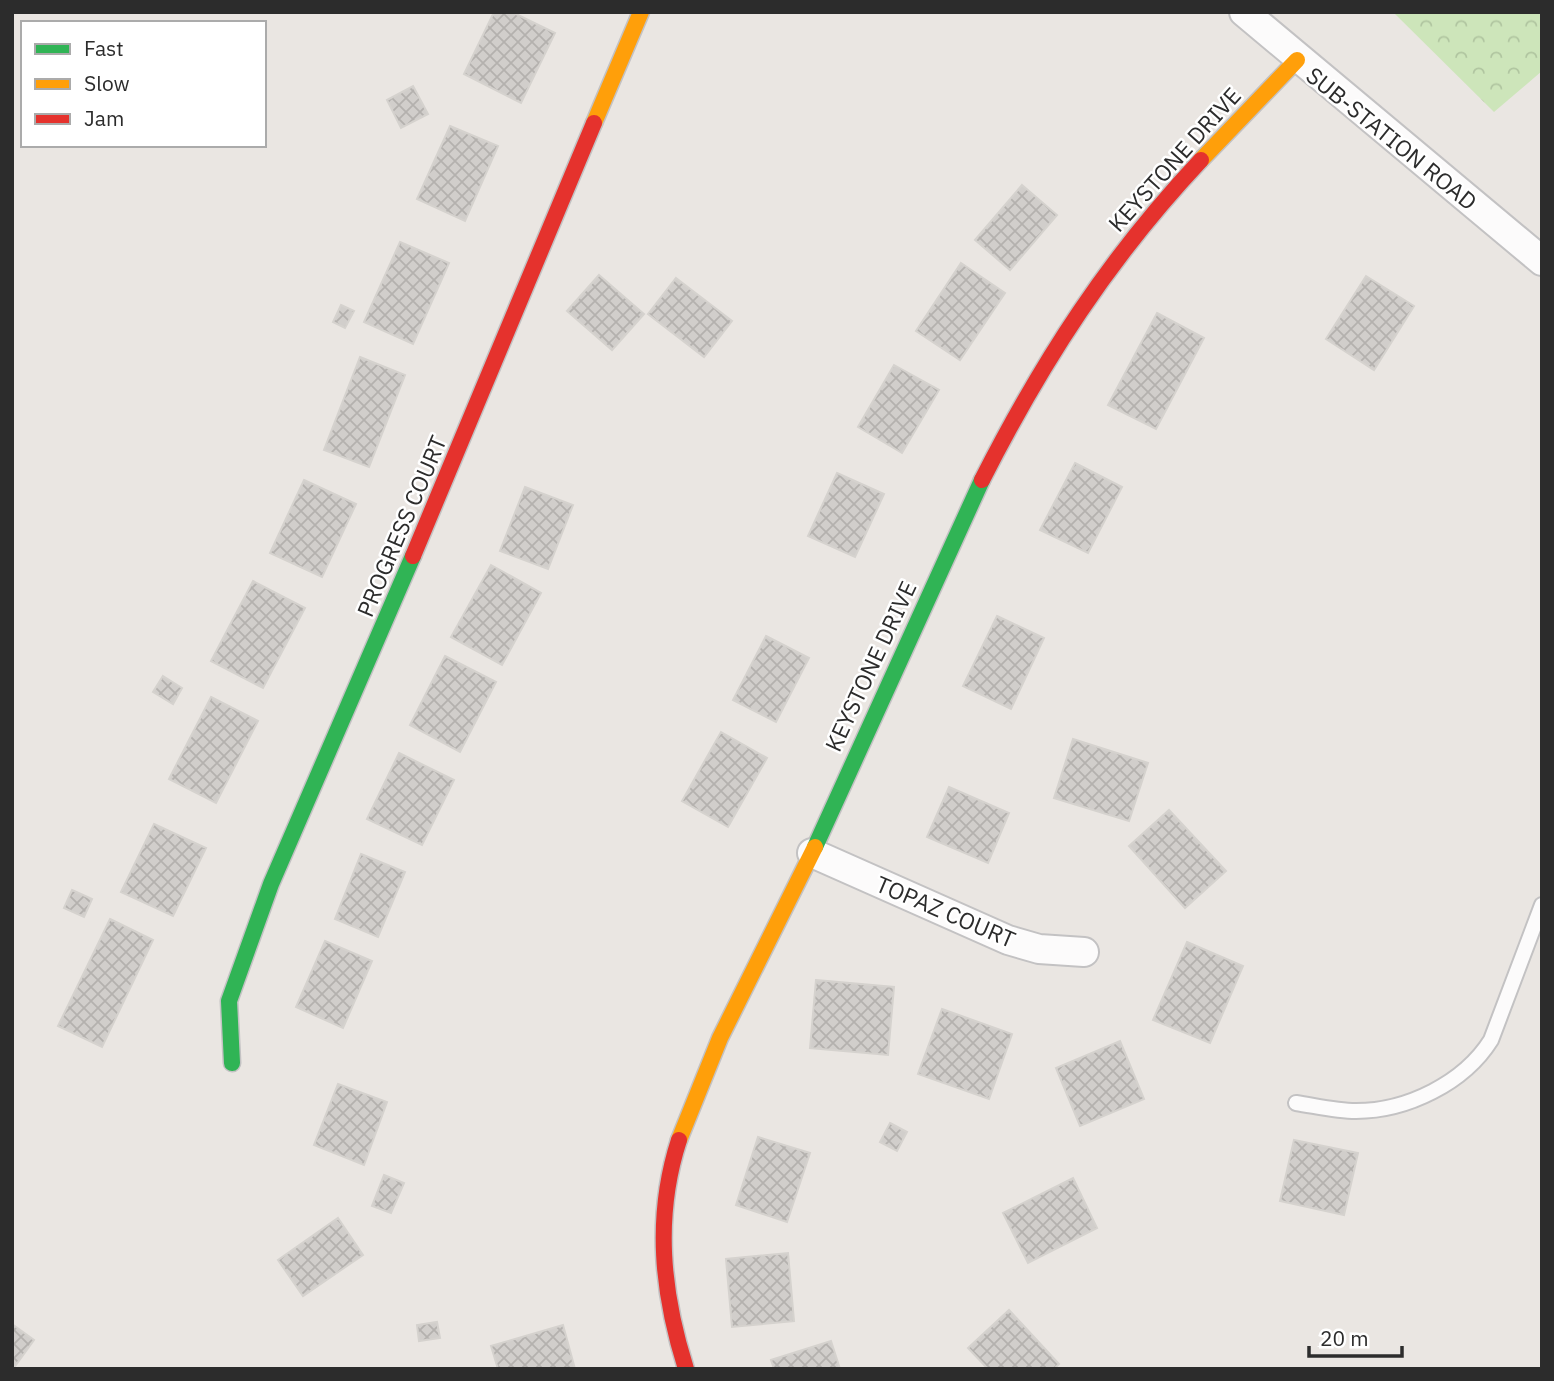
<svg xmlns="http://www.w3.org/2000/svg" width="1554" height="1381" viewBox="0 0 1554 1381" font-family="'IBM Plex Sans',sans-serif">
<style>
.forest{fill:url(#forest-crowns)}
.building{fill:url(#building-cross-hatch);stroke:#d5d2ce;stroke-width:2}
.lines{fill:none;stroke-linecap:round;stroke-linejoin:round}
.lane-casing{stroke:#c3c2c3;stroke-width:18}
.street-casing{stroke:#c3c2c3;stroke-width:32}
.fast-casing{stroke:#c3c2c3;stroke-width:19}
.slow-casing{stroke:#c3c2c3;stroke-width:19}
.jam-casing{stroke:#c3c2c3;stroke-width:19}
.lane{stroke:#fcfbfb;stroke-width:14}
.street{stroke:#fcfbfb;stroke-width:28}
.fast{stroke:#30b455;stroke-width:16}
.slow{stroke:#ff9f0a;stroke-width:16}
.jam{stroke:#e5322d;stroke-width:16}
.labels{text-anchor:middle;dominant-baseline:central;stroke-width:5;stroke-linejoin:round;paint-order:stroke}
.street-label{font-size:23px;fill:#2c2c2c;stroke:#fff}
</style>
<defs>
<pattern id="forest-crowns" width="20" height="18" patternUnits="userSpaceOnUse" patternTransform="scale(1.75)"><rect width="20" height="18" fill="#cde5ba"/><path d="M2 6a3 3 0 1 1 6 0M12 15a3 3 0 1 1 6 0" fill="none" stroke="#b0c5a0"/></pattern>
<pattern id="building-cross-hatch" width="8" height="8" patternUnits="userSpaceOnUse" patternTransform="scale(1.75)"><rect width="8" height="8" fill="#d1cecb"/><path d="M0 0l8 8M0 8l8-8" fill="none" stroke="#b4b1ae"/></pattern>
</defs>
<rect width="100%" height="100%" fill="#eae6e2"/>
<!-- forest -->
<path class="forest" d="M1393 12H1542V71L1494 112Z"/>
<!-- building -->
<path class="building" d="M494 12H512L555 33 521 103 464 74Z
M413 86 428 114 401 128 387 100Z
M450 126 498 146 465 221 417 199Z
M1022 185 1057 215 1010 270 975 240Z
M400 242 449 263 413 344 364 322Z
M961 263 1005 293 960 360 916 331Z
M599 275 644 314 612 350 567 311Z
M1366 276 1414 306 1374 370 1326 339Z
M676 278 732 321 704 357 648 314Z
M341 305 354 311 345 328 333 322Z
M1157 313 1204 338 1156 429 1108 405Z
M360 357 405 375 369 467 324 450Z
M894 365 939 390 902 453 858 427Z
M1075 463 1122 487 1088 553 1040 530Z
M837 473 884 494 855 557 808 536Z
M304 480 356 504 322 577 270 553Z
M525 487 573 505 548 569 500 551Z
M491 565 541 593 502 665 451 637Z
M253 581 305 608 263 688 211 661Z
M997 616 1044 638 1011 709 963 686Z
M766 636 809 658 776 722 733 700Z
M445 656 496 682 460 752 410 725Z
M163 676 182 688 173 704 153 692Z
M211 697 258 721 216 803 169 779Z
M721 732 767 758 728 827 682 801Z
M1073 739 1148 763 1129 821 1054 798Z
M399 753 454 780 422 845 367 819Z
M949 787 1009 813 988 863 927 837Z
M1169 810 1226 871 1185 908 1129 846Z
M154 824 206 848 173 916 121 892Z
M361 854 405 872 378 937 335 919Z
M72 890 92 899 84 917 64 908Z
M110 919 153 940 102 1047 58 1026Z
M325 941 372 961 343 1028 296 1007Z
M1187 942 1243 966 1210 1043 1153 1020Z
M816 980 894 987 888 1055 810 1048Z
M942 1009 1012 1034 989 1099 918 1074Z
M1120 1041 1144 1099 1080 1126 1056 1068Z
M338 1084 387 1102 364 1165 314 1145Z
M890 1123 907 1132 897 1151 880 1142Z
M758 1137 810 1153 787 1222 736 1205Z
M1294 1140 1358 1153 1344 1215 1280 1201Z
M384 1175 404 1183 391 1213 372 1206Z
M1073 1178 1097 1228 1028 1263 1003 1213Z
M338 1218 363 1255 303 1296 278 1260Z
M788 1253 794 1321 732 1327 726 1259Z
M1009 1310 1059 1364 1054 1369H988L968 1348Z
M437 1322 440 1338 419 1341 417 1325Z
M12 1324 34 1340 13 1369H12Z
M563 1325 575 1369H498L491 1346Z
M831 1341 840 1369H774L771 1360Z"/>
<g class="lines">
<defs>
<path id="lane" d="M1296 1103C1316 1106 1336 1111 1356 1111 1407 1111 1464 1083 1491 1040L1542 905"/>
<path id="street" d="M1244 12 1542 261
M812 853 1008 940 1039 949 1084 952"/>
<path id="fast" d="M815 847 982 480
M232 1063 229 1001 271 884 413 556"/>
<path id="slow" d="M594 123 641 12
M1201 160 1297 60
M679 1140 720 1038 815 847"/>
<path id="jam" d="M982 480C1043 360 1109 258 1201 160
M413 556 594 123
M679 1140C654 1217 662 1293 686 1369"/>
</defs>
<!-- lane casing -->
<use href="#lane" class="lane-casing"/>
<!-- street casing -->
<use href="#street" class="street-casing"/>
<!-- fast casing -->
<use href="#fast" class="fast-casing"/>
<!-- slow casing -->
<use href="#slow" class="slow-casing"/>
<!-- jam casing -->
<use href="#jam" class="jam-casing"/>
<!-- lane -->
<use href="#lane" class="lane"/>
<!-- street -->
<use href="#street" class="street"/>
<!-- fast -->
<use href="#fast" class="fast"/>
<!-- slow -->
<use href="#slow" class="slow"/>
<!-- jam -->
<use href="#jam" class="jam"/>
</g>
<g class="labels">
<!-- street labels -->
<g class="street-label">
<text transform="translate(1392 138) rotate(39)">SUB-STATION ROAD</text>
<text transform="translate(1174 159) rotate(-48)">KEYSTONE DRIVE</text>
<text transform="translate(401 526) rotate(-67)">PROGRESS COURT</text>
<text transform="translate(870 666) rotate(-65)">KEYSTONE DRIVE</text>
<text transform="translate(946 911) rotate(23)">TOPAZ COURT</text>
</g>
</g>
<!-- border -->
<rect width="1554" height="1381" fill="none" stroke="#2c2c2c" stroke-width="28"/>
<!-- legend -->
<rect x="21" y="21" width="245" height="126" fill="#ffffff" stroke="#ababab" stroke-width="2"/>
<rect x="35" y="44" width="35" height="10" fill="#30b455" stroke="#ababab" stroke-width="2"/>
<text x="84" y="56" font-size="21" fill="#2c2c2c">Fast</text>
<rect x="35" y="79" width="35" height="10" fill="#ff9f0a" stroke="#ababab" stroke-width="2"/>
<text x="84" y="91" font-size="21" fill="#2c2c2c">Slow</text>
<rect x="35" y="114" width="35" height="10" fill="#e5322d" stroke="#ababab" stroke-width="2"/>
<text x="84" y="126" font-size="21" fill="#2c2c2c">Jam</text>
<!-- scale -->
<path d="M1309 1346v10h93v-10" fill="none" stroke="#2c2c2c" stroke-width="3.5"/>
<text x="1320" y="1346" font-size="21" fill="#2c2c2c" stroke="#ffffff" stroke-width="5" paint-order="stroke">20 m</text>
</svg>
